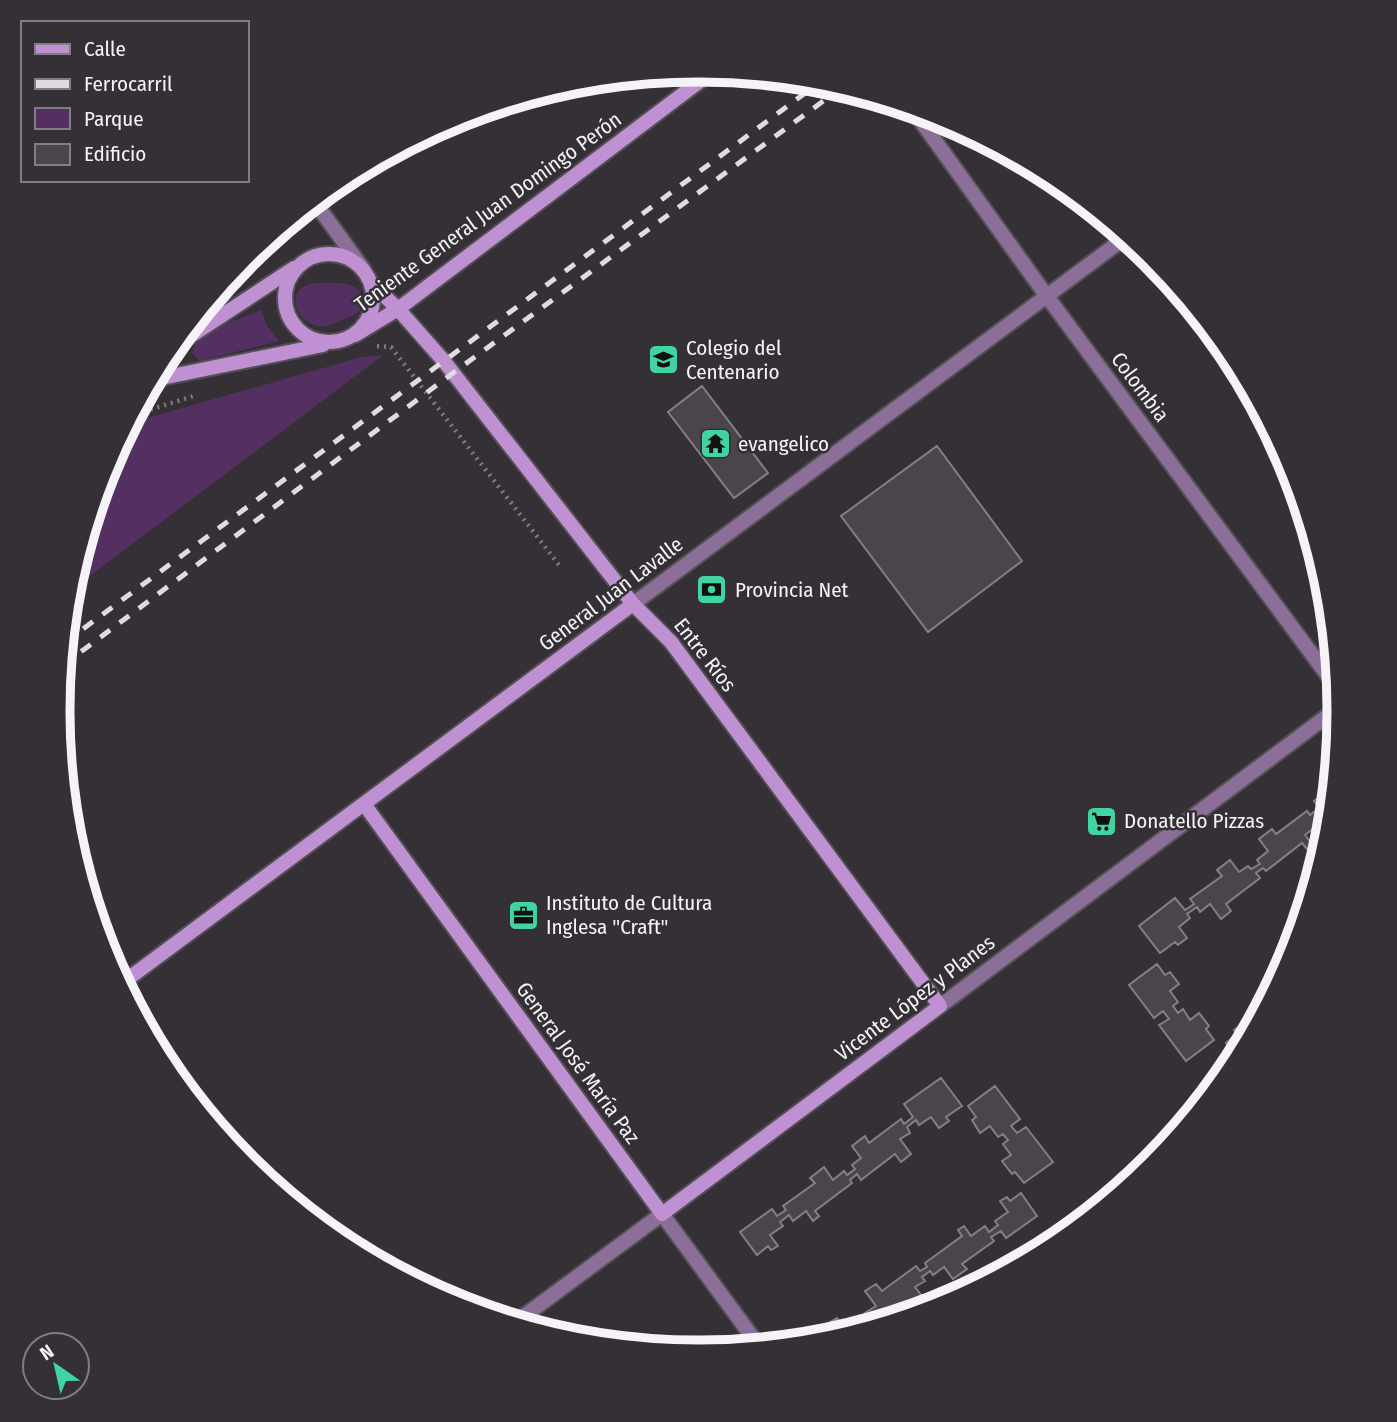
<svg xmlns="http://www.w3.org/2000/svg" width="1397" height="1422" viewBox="0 0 1397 1422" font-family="'Fira Sans Condensed',sans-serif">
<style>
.green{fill:#533061}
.building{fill:#49454b;stroke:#847f86;stroke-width:2}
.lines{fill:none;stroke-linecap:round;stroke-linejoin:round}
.street-casing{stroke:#534f54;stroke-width:18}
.secondary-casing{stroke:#534f54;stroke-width:18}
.path{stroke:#7f7c80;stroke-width:4.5;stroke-dasharray:2 5;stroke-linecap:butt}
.street{stroke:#8c6f98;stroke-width:14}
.secondary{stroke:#bf91d2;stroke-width:14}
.rail{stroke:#dedce0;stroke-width:5;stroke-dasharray:12 12;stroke-linecap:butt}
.labels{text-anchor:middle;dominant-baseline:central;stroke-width:5;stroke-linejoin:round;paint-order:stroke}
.street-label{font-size:21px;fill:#f5f3f7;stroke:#343035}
.poi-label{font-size:21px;fill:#f5f3f7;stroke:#343035;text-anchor:start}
.rim{fill:none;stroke:#f5f3f7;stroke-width:9}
</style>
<rect width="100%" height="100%" fill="#343035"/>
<!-- green -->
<path class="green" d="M338 283C354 284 363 288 365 306 359 314 351 316 342 320 337 322 332 325 327 326 302 331 280 293 310 284 319 282 329 283 338 283Z
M261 310 267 326 279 341 200 361 192 353 197 340 225 324Z
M383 355 70 591 107 465 127 428 147 418 362 357Z
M1078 1210 1085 1219 1054 1244 969 1290Z"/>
<!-- building -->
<path class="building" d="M702 386 768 473 734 498 668 412Z
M937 446 1022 561 928 632 841 516Z
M1332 787 1329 814 1326 816 1324 812 1315 819 1319 824 1305 835 1312 844 1307 849 1302 843 1266 871 1263 868 1256 873 1260 878 1226 904 1231 911 1221 919 1210 904 1200 912 1197 907 1187 914 1190 918 1179 927 1187 938 1178 945 1175 942 1160 953 1139 926 1175 898 1185 910 1194 904 1190 899 1222 876 1217 870 1230 860 1239 872 1248 866 1251 869 1260 864 1257 860 1268 851 1259 839 1272 829 1276 834 1307 811 1310 815 1319 808 1314 801Z
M1157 964 1165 975 1170 972 1179 984 1170 991 1178 1002 1173 1006 1178 1013 1183 1009 1190 1020 1199 1013 1209 1026 1206 1029 1214 1040 1186 1061 1159 1025 1169 1019 1163 1011 1154 1018 1129 985Z
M1241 1025 1248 1035 1237 1057 1226 1043 1237 1034 1234 1030Z
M941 1078 962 1106 946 1117 949 1121 939 1128 931 1117 919 1125 916 1120 907 1127 910 1133 900 1139 911 1154 901 1162 895 1154 861 1180 857 1174 850 1180 852 1183 815 1211 819 1216 813 1221 806 1211 793 1221 789 1215 780 1222 783 1226 770 1235 778 1246 771 1250 768 1246 757 1255 740 1232 772 1209 777 1216 786 1210 783 1206 815 1183 810 1178 824 1167 833 1180 844 1171 847 1175 855 1169 852 1165 861 1158 852 1146 865 1136 869 1143 901 1119 904 1124 913 1117 904 1104Z
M995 1086 1020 1119 1011 1126 1017 1133 1026 1127 1053 1162 1024 1183 1015 1172 1012 1174 1002 1161 1011 1155 1003 1144 1008 1140 1003 1134 998 1137 990 1126 980 1133 972 1120 976 1117 968 1106Z
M1021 1193 1037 1216 1006 1238 1001 1231 991 1237 994 1241 962 1264 967 1269 953 1279 944 1267 933 1275 930 1271 922 1277 925 1281 915 1287 925 1300 911 1309 907 1303 881 1322 873 1324 871 1322 865 1327 823 1340 814 1339 830 1327 827 1324 837 1318 845 1329 857 1320 860 1325 869 1318 865 1313 876 1306 865 1291 876 1284 882 1291 916 1266 920 1271 927 1267 925 1263 962 1236 958 1230 964 1226 971 1236 985 1226 989 1232 998 1225 995 1221 1008 1212 1000 1201 1007 1197 1010 1201Z"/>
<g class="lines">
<defs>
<path id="street" d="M913 110 1046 295 1337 688
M314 201 364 270
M633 604 1126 237
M940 1006 1339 707
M516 1322 662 1214 759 1346"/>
<path id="secondary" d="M285 298a44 44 0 1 1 88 0a44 44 0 1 1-88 0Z
M355 335 398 309 712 72
M171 349 294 268
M152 380 323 345
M364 804 662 1214 940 1006 671 642 633 604 443 360 398 309 371 283
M121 984 633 604"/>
</defs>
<!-- street casing -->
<use href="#street" class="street-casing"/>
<!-- secondary casing -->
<use href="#secondary" class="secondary-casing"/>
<!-- path -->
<path class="path" d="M377 346 391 347 559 565
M132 419 152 409 197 395"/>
<!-- street -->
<use href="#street" class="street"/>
<!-- secondary -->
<use href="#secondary" class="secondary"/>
<!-- rail -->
<path class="rail" d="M64 643 820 82
M62 666 453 373 841 88"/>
</g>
<!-- icons -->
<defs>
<symbol id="school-square" viewBox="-11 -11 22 22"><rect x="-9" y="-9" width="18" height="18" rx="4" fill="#40d4a2" stroke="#343035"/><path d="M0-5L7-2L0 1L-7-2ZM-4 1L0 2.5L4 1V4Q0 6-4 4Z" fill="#111"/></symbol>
<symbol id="temple-square" viewBox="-11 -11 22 22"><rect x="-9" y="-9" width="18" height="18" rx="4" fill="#40d4a2" stroke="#343035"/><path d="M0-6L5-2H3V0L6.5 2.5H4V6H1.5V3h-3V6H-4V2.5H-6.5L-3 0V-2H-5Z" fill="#111"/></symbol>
<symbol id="bank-square" viewBox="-11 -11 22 22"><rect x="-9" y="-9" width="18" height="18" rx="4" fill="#40d4a2" stroke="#343035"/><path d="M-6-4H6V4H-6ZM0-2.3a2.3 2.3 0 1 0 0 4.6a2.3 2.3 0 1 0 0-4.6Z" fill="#111"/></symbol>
<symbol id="supermarket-square" viewBox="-11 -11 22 22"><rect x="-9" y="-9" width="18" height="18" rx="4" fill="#40d4a2" stroke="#343035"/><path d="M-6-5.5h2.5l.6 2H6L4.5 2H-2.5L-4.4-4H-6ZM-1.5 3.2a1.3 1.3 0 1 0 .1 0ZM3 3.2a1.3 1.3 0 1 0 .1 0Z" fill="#111"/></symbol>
<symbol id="office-square" viewBox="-11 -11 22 22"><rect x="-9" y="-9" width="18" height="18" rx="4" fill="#40d4a2" stroke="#343035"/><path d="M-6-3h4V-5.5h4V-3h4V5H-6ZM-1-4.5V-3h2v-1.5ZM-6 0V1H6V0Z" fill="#111"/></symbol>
</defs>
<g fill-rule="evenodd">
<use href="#school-square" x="646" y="342" width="35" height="35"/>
<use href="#temple-square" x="698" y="426" width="35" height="35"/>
<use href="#bank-square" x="694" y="572" width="35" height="35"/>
<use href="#supermarket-square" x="1084" y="804" width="35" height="35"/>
<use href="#office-square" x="506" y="898" width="35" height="35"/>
</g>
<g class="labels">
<!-- street labels -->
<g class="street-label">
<text transform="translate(488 212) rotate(-36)">Teniente General Juan Domingo Perón</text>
<text transform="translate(1140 387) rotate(53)">Colombia</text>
<text transform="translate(611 594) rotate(-37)">General Juan Lavalle</text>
<text transform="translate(705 655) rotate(52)">Entre Ríos</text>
<text transform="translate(915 998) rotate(-37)">Vicente López y Planes</text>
<text transform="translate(578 1063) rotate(54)">General José María Paz</text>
</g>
<!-- poi labels -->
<g class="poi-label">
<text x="686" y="348">Colegio del<tspan x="686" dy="24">Centenario</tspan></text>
<text x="738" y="444">evangelico</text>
<text x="735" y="590">Provincia Net</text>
<text x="1124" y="821">Donatello Pizzas</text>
<text x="546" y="903">Instituto de Cultura<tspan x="546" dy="24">Inglesa "Craft"</tspan></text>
</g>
</g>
<!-- crop -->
<path d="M0 0H1397V1422H0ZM698 82H699A628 628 0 0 1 1327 710V712A628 628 0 0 1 699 1340H698A628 628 0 0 1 70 712V710A628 628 0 0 1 698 82Z" fill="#343035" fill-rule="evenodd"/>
<path class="rim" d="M698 82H699A628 628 0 0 1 1327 710V712A628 628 0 0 1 699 1340H698A628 628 0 0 1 70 712V710A628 628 0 0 1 698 82Z"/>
<!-- legend -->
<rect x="21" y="21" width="228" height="161" fill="#343035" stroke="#817e83" stroke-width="2"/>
<rect x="35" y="44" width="35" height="10" fill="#bf91d2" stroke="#817e83" stroke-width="2"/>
<text x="84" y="56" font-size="21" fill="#f5f3f7">Calle</text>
<rect x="35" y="79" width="35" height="10" fill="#dedce0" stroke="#817e83" stroke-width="2"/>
<text x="84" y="91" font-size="21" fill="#f5f3f7">Ferrocarril</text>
<rect x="35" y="108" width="35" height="21" fill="#533061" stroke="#817e83" stroke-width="2"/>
<text x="84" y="126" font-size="21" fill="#f5f3f7">Parque</text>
<rect x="35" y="144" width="35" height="21" fill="#49454b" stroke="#817e83" stroke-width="2"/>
<text x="84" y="161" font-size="21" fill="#f5f3f7">Edificio</text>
<!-- north arrow -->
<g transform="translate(56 1366) rotate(326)"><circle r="33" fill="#343035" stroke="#817e83" stroke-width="2"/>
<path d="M0-5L12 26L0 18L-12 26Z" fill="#40d4a2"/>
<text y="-10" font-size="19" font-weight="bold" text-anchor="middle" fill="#f5f3f7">N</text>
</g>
</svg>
